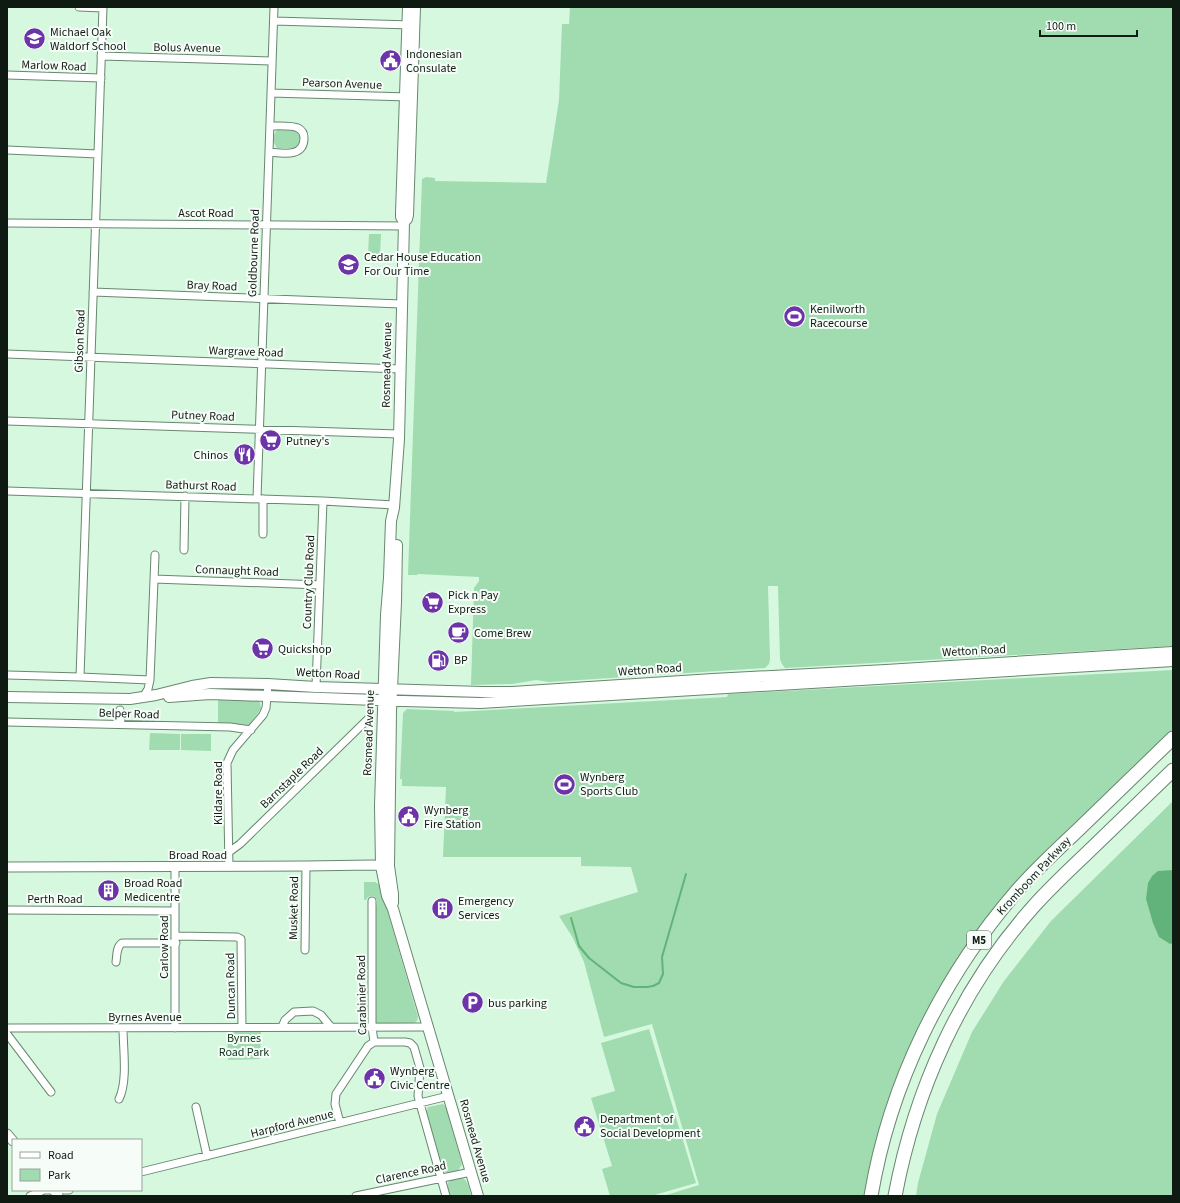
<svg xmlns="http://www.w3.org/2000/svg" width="1180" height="1203" viewBox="0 0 1180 1203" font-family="'Source Sans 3',sans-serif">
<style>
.green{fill:#a0dcaf}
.water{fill:#62b37b}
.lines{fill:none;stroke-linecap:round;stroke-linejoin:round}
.stream{stroke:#62b37b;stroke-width:2}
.minor-casing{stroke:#688770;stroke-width:9}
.tertiary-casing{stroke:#688770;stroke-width:11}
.secondary-casing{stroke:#688770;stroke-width:12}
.motorway-casing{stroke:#688770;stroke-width:15}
.minor{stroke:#fff;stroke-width:7}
.tertiary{stroke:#fff;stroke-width:9}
.secondary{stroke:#fff;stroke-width:10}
.motorway{stroke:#fff;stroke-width:13}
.labels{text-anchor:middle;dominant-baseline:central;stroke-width:4;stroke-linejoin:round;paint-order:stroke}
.shield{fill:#f6fdf8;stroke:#545f57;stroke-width:1}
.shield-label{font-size:11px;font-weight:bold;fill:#0f1b12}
.poi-label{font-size:12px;fill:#0f1b12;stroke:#f6fdf8;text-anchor:start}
.street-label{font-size:12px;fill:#0f1b12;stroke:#f6fdf8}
.park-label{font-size:12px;fill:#0f321b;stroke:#f6fdf8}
</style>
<rect width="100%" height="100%" fill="#d6f8de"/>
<!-- green -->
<path class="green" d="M570 7H1173V646L785 668 782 664 780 659 778 586H768L770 659 769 664 765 668 549 682 536 680 512 684 471 685 474 588 479 581V577L418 574 417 575H408L422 179 426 177 435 178V181L546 183 559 100 562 24H569Z
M277 130 296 131 300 136 299 145 296 148H277C272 141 272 137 277 130Z
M369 234H381L380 256 368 255Z
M1173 670V729L1035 864 1006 894 970 940 935 995 908 1049 886 1107 874 1151 865 1196H663L699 1185 652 1024 604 1037 584 962 573 938 559 916 638 892 631 867 581 866V857H443L446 787 402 786V779H400L403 713 407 709 454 711V712L727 697 728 694Z
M218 700 258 701 260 702 261 709 249 725 218 723Z
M150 733 180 734V750H149Z
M181 734H211V751L181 750Z
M1173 801V1196H916L918 1183 937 1114 972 1032 1004 981 1051 921Z
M364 882H375L380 885 418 1017 417 1021 414 1023 378 1024 375 1022V908L377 904V900L374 896C370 896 368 896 366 900H364Z
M649 1029 696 1183 651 1196H610L602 1169 612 1166 591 1098 615 1091 601 1043Z
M227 1030H261L260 1059 228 1060Z
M443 1104 446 1107 462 1164 458 1171C452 1173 447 1175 442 1169L426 1112 428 1107Z
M460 1177C469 1180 469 1188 471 1196H449C446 1182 446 1181 460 1177Z"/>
<!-- water -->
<path class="water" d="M1173 870V943L1170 944 1159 937 1153 923 1146 899 1148 883 1152 876 1158 871Z"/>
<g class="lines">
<!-- stream -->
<path class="stream" d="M571 918 579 946 589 958 621 983 634 987H647L653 986 659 983 663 974 662 957 686 874"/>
<defs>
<path id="minor" d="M79 7 103 8
M274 21 411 25
M101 56 272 61
M7 75 101 78
M271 93 408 97
M7 150 98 154
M269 152C282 153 304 158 304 138 304 134 302 130 298 128 292 125 277 126 270 126
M7 223 404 226
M93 292 401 304
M7 354 400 369
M7 421 399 434
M7 491 323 501 394 505
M257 499 274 7
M263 534V499
M184 550 185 496
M154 579 320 585
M7 675 80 677 150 680
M80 677 103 7
M316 687 323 501
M143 697 148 689 150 680 155 555
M120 710 121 724
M7 722 230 727 251 730
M229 852 240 844 369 718
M175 867V1028
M229 867 227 763 233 750 263 715 266 708 268 684
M7 910 175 911
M175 936 237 937 241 939 242 1027
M305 950 306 866
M116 962C117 956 116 947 122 943H176
M282 1027 285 1020 294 1012 313 1011 321 1015 331 1027
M7 1028 428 1027
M7 1034 51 1092
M374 1042H405L410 1043 414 1047 420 1068 418 1096 419 1100 446 1196
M119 1099C128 1081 123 1048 123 1028
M196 1107 207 1156
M340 1123 335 1104 336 1094 368 1046 374 1042 372 1027V901
M141 1172 448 1096
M30 1196 44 1190H69
M356 1196 471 1172"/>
<path id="tertiary" d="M7 867 306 866 372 865 388 866
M7 1134 13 1141
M54 1190 58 1196"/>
<path id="secondary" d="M408 7 401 213V217L404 222 399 439 394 508 391 521 389 578 386 615 380 806 381 866 387 896 393 909 478 1196
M404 222 407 219 408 215 415 7
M7 697 130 699 156 695 192 686 211 683 268 684 316 687 482 692H512L713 679 886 670 1173 652
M169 697 210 694 403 701 480 703 1173 661
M393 903V894L389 866 391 711 396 602 397 545"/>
<path id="motorway" d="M871 1196C890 1083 942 978 1016 892 1035 870 1057 850 1078 830 1110 799 1141 769 1173 738
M895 1196C915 1090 960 989 1033 907 1049 889 1068 871 1086 854 1115 826 1144 798 1173 770"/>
</defs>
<!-- minor casing -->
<use href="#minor" class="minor-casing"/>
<!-- tertiary casing -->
<use href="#tertiary" class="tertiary-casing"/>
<!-- secondary casing -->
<use href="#secondary" class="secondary-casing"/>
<!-- motorway casing -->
<use href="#motorway" class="motorway-casing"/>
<!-- minor -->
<use href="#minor" class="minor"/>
<!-- tertiary -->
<use href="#tertiary" class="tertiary"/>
<!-- secondary -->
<use href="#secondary" class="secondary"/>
<!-- motorway -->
<use href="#motorway" class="motorway"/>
</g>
<!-- icons -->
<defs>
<symbol id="school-disc" viewBox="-11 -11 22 22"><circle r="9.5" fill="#6d33a9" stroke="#f6fdf8"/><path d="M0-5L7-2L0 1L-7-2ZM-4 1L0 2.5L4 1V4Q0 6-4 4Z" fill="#fff"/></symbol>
<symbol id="civic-disc" viewBox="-11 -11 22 22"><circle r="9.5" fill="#6d33a9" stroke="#f6fdf8"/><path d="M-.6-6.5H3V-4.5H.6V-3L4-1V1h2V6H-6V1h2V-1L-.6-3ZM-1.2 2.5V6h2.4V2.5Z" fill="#fff"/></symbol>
<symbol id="stadium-disc" viewBox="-11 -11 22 22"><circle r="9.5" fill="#6d33a9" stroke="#f6fdf8"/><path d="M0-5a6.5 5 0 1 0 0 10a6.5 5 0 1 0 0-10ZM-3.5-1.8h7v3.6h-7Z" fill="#fff"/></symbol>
<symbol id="supermarket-disc" viewBox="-11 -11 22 22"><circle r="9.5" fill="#6d33a9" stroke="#f6fdf8"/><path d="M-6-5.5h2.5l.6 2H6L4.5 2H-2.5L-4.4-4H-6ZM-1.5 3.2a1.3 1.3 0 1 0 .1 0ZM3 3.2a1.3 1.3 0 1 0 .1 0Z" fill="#fff"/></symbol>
<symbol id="restaurant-disc" viewBox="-11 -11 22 22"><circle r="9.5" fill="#6d33a9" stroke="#f6fdf8"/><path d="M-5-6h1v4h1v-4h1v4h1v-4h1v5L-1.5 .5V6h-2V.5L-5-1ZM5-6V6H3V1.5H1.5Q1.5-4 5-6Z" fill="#fff"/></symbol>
<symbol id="cafe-disc" viewBox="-11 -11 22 22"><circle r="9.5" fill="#6d33a9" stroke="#f6fdf8"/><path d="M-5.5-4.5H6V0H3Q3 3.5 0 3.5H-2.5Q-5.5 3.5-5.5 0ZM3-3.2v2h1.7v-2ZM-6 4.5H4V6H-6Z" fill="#fff"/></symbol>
<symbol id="fuel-disc" viewBox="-11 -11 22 22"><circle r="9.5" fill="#6d33a9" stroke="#f6fdf8"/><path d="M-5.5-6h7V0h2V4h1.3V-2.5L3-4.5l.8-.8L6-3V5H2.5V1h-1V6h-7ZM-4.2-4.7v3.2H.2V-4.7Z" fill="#fff"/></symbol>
<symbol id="building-disc" viewBox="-11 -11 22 22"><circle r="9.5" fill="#6d33a9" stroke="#f6fdf8"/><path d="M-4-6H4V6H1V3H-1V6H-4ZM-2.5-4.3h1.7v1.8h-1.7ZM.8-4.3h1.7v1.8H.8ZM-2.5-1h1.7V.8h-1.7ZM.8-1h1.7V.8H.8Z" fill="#fff"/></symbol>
<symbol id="parking-disc" viewBox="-11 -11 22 22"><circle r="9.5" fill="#6d33a9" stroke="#f6fdf8"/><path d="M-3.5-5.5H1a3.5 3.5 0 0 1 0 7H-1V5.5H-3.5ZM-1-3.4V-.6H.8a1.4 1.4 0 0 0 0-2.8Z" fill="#fff"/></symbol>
</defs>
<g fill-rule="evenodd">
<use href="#school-disc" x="22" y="26" width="25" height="25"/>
<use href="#civic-disc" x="378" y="48" width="25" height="25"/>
<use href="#school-disc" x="336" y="252" width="25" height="25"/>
<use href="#stadium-disc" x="782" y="304" width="25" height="25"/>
<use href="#supermarket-disc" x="258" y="428" width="25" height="25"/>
<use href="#restaurant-disc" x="232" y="442" width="25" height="25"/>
<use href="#supermarket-disc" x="420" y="590" width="25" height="25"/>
<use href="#cafe-disc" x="446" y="620" width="25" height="25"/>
<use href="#supermarket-disc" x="250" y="636" width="25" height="25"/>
<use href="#fuel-disc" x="426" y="648" width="25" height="25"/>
<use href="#stadium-disc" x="552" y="772" width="25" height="25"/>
<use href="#civic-disc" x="396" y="804" width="25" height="25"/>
<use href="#building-disc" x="96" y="878" width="25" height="25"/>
<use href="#building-disc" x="430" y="896" width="25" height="25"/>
<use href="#parking-disc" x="460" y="990" width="25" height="25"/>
<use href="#civic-disc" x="362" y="1066" width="25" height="25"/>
<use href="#civic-disc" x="572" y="1114" width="25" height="25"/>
</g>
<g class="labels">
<!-- shield labels -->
<rect class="shield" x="967" y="931" width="24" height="18" rx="3"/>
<g class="shield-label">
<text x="979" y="940">M5</text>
</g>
<!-- poi labels -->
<g class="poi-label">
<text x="50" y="32">Michael Oak<tspan x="50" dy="14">Waldorf School</tspan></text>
<text x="406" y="54">Indonesian<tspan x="406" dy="14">Consulate</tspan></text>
<text x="364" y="257">Cedar House Education<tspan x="364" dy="14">For Our Time</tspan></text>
<text x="810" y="309">Kenilworth<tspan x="810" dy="14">Racecourse</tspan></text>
<text x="286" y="441">Putney's</text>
<text x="228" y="455" text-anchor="end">Chinos</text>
<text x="448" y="595">Pick n Pay<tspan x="448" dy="14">Express</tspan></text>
<text x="474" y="633">Come Brew</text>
<text x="278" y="649">Quickshop</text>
<text x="454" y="660">BP</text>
<text x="580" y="777">Wynberg<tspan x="580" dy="14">Sports Club</tspan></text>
<text x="424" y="810">Wynberg<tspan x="424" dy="14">Fire Station</tspan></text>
<text x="124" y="883">Broad Road<tspan x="124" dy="14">Medicentre</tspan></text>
<text x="458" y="901">Emergency<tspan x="458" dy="14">Services</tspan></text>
<text x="488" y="1003">bus parking</text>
<text x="390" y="1071">Wynberg<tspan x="390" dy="14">Civic Centre</tspan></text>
<text x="600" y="1119">Department of<tspan x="600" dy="14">Social Development</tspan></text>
</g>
<!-- street labels -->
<g class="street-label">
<text transform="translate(187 48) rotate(1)">Bolus Avenue</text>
<text transform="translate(54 66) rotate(2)">Marlow Road</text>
<text transform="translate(342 84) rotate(2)">Pearson Avenue</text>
<text x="206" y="213">Ascot Road</text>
<text transform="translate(254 253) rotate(-88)">Goldbourne Road</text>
<text transform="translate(212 286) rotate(2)">Bray Road</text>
<text transform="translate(80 341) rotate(-88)">Gibson Road</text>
<text transform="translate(246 352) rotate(2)">Wargrave Road</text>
<text transform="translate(387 365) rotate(-89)">Rosmead Avenue</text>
<text transform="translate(203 416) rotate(2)">Putney Road</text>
<text transform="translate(201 486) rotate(2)">Bathurst Road</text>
<text transform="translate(237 571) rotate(2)">Connaught Road</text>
<text transform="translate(309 582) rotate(-88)">Country Club Road</text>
<text transform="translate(974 651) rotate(-3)">Wetton Road</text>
<text transform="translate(650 670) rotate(-4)">Wetton Road</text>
<text transform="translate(328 674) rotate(3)">Wetton Road</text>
<text transform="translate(129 714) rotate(2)">Belper Road</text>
<text transform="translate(369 733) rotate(-88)">Rosmead Avenue</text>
<text transform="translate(292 778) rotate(-44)">Barnstaple Road</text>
<text transform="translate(218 793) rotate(-90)">Kildare Road</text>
<text x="198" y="855">Broad Road</text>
<text transform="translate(1034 876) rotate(-47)">Kromboom Parkway</text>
<text x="55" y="899">Perth Road</text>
<text transform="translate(294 908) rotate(-89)">Musket Road</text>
<text transform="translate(164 947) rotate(-90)">Carlow Road</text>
<text transform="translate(231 986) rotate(-91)">Duncan Road</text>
<text transform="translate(362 995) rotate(-91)">Carabinier Road</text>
<text x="145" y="1017">Byrnes Avenue</text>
<text transform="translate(292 1124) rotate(-14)">Harpford Avenue</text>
<text transform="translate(475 1141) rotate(74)">Rosmead Avenue</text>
<text transform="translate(411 1173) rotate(-12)">Clarence Road</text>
</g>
<!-- park labels -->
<g class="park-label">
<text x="244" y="1038">Byrnes<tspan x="244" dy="14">Road Park</tspan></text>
</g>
</g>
<!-- border -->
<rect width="1180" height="1203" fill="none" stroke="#0f1b12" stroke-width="16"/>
<!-- legend -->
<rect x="12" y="1139" width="130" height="52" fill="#f6fdf8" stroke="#9aa39c"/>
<rect x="20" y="1152" width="20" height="6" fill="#ffffff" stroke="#9aa39c"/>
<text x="48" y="1159" font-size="12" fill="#0f1b12">Road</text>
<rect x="20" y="1169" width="20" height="12" fill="#a0dcaf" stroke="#9aa39c"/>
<text x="48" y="1179" font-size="12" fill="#0f1b12">Park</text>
<!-- scale -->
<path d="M1040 30v6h97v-6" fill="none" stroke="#0f1b12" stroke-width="2"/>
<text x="1046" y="30" font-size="12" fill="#0f1b12" stroke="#f6fdf8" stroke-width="3" paint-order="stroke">100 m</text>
</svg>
